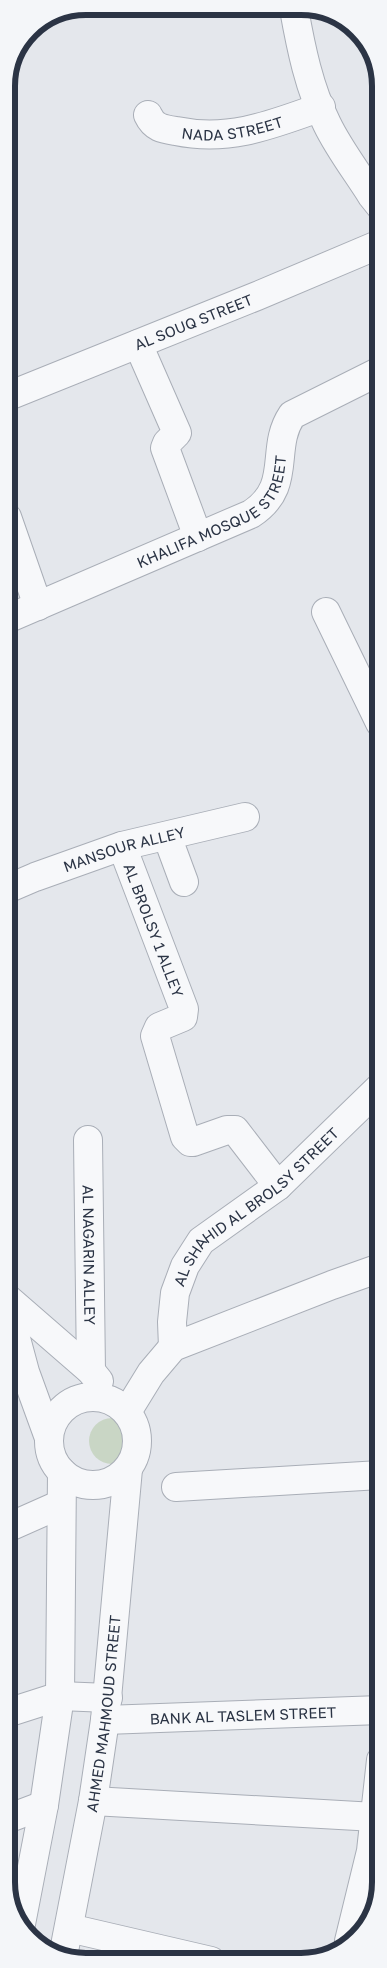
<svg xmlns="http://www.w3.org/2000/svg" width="387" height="1968" viewBox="0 0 387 1968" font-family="'Golos Text',sans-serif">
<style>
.green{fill:#c9d6c5}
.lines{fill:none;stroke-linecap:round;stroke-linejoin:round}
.minor-casing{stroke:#a9aeb7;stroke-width:30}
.minor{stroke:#f7f8fa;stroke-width:28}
.labels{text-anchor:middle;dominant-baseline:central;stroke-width:4.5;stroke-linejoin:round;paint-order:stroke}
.street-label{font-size:15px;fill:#2b3445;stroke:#f4f6f9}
.rim{fill:none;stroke:#2b3445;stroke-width:6}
</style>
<rect width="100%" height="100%" fill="#e4e7ec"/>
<!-- green -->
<path class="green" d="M89 1441a23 23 0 1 1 46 0a23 23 0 1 1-46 0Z"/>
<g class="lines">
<defs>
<g id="minor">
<path d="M294 9C301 48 309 88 327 124 339 149 357 172 372 196L380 206"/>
<path id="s1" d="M148 115C154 128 163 129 176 131 229 142 271 125 321 107"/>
<path d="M138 344 177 433 167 443 165 448 198 537"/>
<path id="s2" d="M6 397 257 296 380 244"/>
<path d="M7 517 38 606"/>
<path d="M326 612 380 723"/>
<path id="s3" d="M7 619 251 514C294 486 269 449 292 415L380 371"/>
<path d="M167 836 184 882"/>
<path id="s4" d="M122 846 184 1009 183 1017 159 1027 155 1036 185 1137 190 1142H193L227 1130H235L278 1186"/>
<path id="s5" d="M7 889 35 877 122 846 245 817"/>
<path id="s6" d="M88 1140 91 1371"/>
<path d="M7 1298 91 1371 99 1381"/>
<path d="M7 1305 25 1372 49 1438"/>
<path id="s7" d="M173 1347 172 1322 175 1293 185 1266 201 1241 278 1186 380 1087"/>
<circle cx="93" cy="1441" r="44"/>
<path d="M127 1412 151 1373 173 1347 332 1285 380 1268"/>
<path d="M176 1487 380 1475"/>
<path d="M7 1528 61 1504"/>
<path d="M7 1713 60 1696 108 1698"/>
<path id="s8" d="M105 1720 381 1710"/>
<path d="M93 1801 375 1817"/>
<path d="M7 1819 44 1805"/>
<path d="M21 1924 44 1805 60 1696 62 1472"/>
<path d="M69 1928 211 1961"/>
<path d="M349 1941 371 1851 381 1760"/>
<path id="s9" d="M63 1956 93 1801 105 1720 128 1469"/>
</g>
</defs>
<!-- minor casing -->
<use href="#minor" class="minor-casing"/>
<!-- minor -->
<use href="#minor" class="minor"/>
</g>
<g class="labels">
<!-- street labels -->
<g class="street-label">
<text stroke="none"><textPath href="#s1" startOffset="91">NADA STREET</textPath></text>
<text stroke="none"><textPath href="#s2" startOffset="202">AL SOUQ STREET</textPath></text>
<text stroke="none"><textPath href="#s3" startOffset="238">KHALIFA MOSQUE STREET</textPath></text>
<text stroke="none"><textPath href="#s5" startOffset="124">MANSOUR ALLEY</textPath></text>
<text stroke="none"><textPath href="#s4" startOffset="90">AL BROLSY 1 ALLEY</textPath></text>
<text stroke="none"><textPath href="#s7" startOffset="175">AL SHAHID AL BROLSY STREET</textPath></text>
<text stroke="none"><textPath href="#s6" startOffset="115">AL NAGARIN ALLEY</textPath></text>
<text stroke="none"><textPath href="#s9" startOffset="246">AHMED MAHMOUD STREET</textPath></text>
<text stroke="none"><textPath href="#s8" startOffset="138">BANK AL TASLEM STREET</textPath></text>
</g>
</g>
<!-- crop -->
<path d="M0 0H387V1968H0ZM86 15H301A71 71 0 0 1 372 86V1882A71 71 0 0 1 301 1953H86A71 71 0 0 1 15 1882V86A71 71 0 0 1 86 15Z" fill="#f4f6f9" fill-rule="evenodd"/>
<path class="rim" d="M86 15H301A71 71 0 0 1 372 86V1882A71 71 0 0 1 301 1953H86A71 71 0 0 1 15 1882V86A71 71 0 0 1 86 15Z"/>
</svg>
